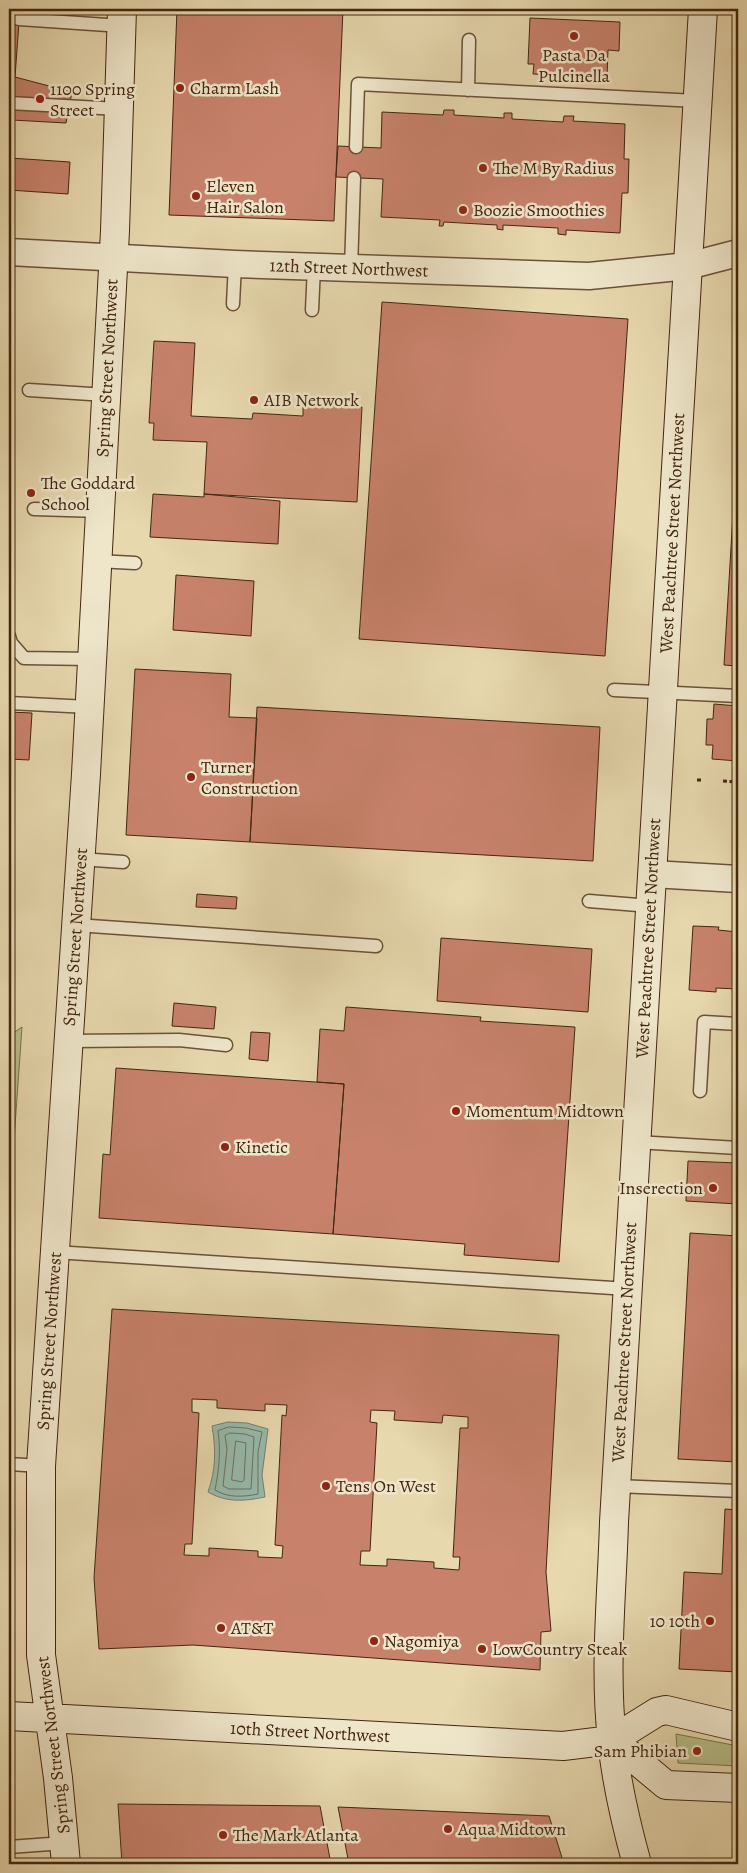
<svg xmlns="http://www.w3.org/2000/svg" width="747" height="1873" viewBox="0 0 747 1873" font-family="Alegreya,serif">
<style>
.green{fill:#b7be89;stroke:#7c724c}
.water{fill:#97baac;stroke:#757f6d}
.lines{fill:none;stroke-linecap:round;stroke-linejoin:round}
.shore{stroke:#6c705e;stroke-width:1}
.building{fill:#c8826c;stroke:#42260f;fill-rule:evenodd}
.service-casing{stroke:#6b5237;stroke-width:15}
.minor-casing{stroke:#6b5237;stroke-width:29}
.secondary-casing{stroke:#42260f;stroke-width:30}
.path{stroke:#42260f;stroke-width:3;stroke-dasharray:4 2.5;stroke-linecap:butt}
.service{stroke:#efe6ca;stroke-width:12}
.minor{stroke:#efe6ca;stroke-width:26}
.secondary{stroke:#efe6ca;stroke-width:28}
.poi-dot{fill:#8f2418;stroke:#efe6ca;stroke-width:2}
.labels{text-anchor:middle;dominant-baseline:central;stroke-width:5;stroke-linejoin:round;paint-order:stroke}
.poi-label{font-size:18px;fill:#42260f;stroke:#efe6ca;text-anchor:start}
.street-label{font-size:18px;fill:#42260f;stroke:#efe6ca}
</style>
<rect width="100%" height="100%" fill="#e7d8ae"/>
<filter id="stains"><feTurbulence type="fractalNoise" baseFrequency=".004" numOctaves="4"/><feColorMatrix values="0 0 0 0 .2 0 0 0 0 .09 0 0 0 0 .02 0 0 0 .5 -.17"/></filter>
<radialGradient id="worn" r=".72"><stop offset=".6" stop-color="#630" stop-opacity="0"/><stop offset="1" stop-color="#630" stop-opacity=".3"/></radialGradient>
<!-- green -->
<path class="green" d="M22 1027 9 1211V1036Z
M676 1734 738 1746V1766L678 1763Z"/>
<!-- water -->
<path class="water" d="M228 1422 247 1423 268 1429 262 1475 265 1497C245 1501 227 1503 208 1492 216 1469 216 1450 212 1426Z"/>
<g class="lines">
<!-- shore -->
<path class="shore" d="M229 1427 246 1428 262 1432 258 1452V1494C243 1497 228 1498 215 1490 219 1469 221 1452 218 1431Z
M230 1433 245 1434 254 1437 251 1489H229L223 1486 227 1449 225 1436Z
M236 1441 246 1443 244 1480 242 1482 232 1480Z"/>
</g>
<!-- building -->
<path class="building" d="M9 9H20L15 77 72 92 66 123 12 120 10 158 70 162 68 194 9 190Z
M177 9H343L334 221 169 215Z
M530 18 620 22 619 51 608 50 607 77 533 74 534 64H528Z
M444 110H454V115L504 118V113H512V119L563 122 564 116H574L573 121 625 124 624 159H629L628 193H622L620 233 566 230V235L558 234V228L503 225V230L497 229V225L444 222 443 226H439L440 220 381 217 383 179 336 177 338 146 381 148 382 112 443 115Z
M382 302 628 319 605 656 359 639Z
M154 341 195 343 191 416 252 419 253 413 303 416V404L362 407 357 502 204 494 207 442 153 440 154 423H149Z
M738 430V666L724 665Z
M153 494 204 497V494L280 501 278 544 150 537Z
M176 575 254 581 251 636 173 630Z
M135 669 231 674 229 717 257 718 250 842 126 835Z
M714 704 738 706V761L712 759 713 745H706L707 719H713Z
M257 707 600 727 593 861 250 842Z
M9 712 32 713 29 760 9 759Z
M197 894 237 897 236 909 196 907Z
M693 926 719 927 718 930 738 932V989L716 988V992L689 990Z
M441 938 592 949 588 1012 437 1001Z
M174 1003 216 1007 214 1029 172 1026Z
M346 1007 481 1017 480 1021 575 1027 559 1262 464 1255 465 1244 333 1234 344 1084 317 1082 320 1029 344 1031Z
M251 1032 270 1033 268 1061 249 1059Z
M116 1068 344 1084 333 1234 99 1218 103 1154 110 1155Z
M688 1161 738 1163V1204L686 1201Z
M690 1233 738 1236V1462L678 1459Z
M112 1309 559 1335 546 1572 551 1631 541 1632 540 1670 193 1645 99 1649 94 1578ZM192 1399 217 1400V1408L265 1411V1404L287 1405 286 1416 282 1415 275 1545 283 1546 282 1558 258 1557V1551L209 1548V1556L184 1555 185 1544H192L199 1413 192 1412ZM371 1410 395 1411 394 1420 442 1423 443 1415 468 1417V1428H460L453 1557H460L459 1570 434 1568V1562L387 1559V1566L360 1565 361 1551H370L377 1423 370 1422Z
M725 1509 738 1510V1672L679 1669 684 1572 722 1574Z
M118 1804 320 1806 331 1864H122Z
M338 1807 549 1816 564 1864H349Z
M733 1843 738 1844V1864H732Z"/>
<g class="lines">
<defs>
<path id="service" d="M19 19 122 26
M468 90 469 40
M9 103 119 109
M356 147 358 84 697 101
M351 269 354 178
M233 304 235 264
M312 310 314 267
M29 390 106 395
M34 509 100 511
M97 561 135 563
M9 636 11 643 24 658 92 659
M614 690 738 696
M9 703 89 707
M80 859 123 862
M589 901 650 906
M76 925 376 946
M69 1041 179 1040 226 1045
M700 1091 704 1022 738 1024
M636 1142 738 1148
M55 1252 628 1289
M9 1464 41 1466
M616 1486 738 1491
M9 1847 64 1843"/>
<path id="minor" d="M9 252 235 264 589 276 688 266 738 253
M652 874 738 879"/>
<path id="secondary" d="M9 1716 563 1746 612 1740 657 1712 666 1710 738 1727
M612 1740 666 1785 738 1788
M66 1864 58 1778 41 1655V1466L86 774 115 231 122 9
M637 1864C626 1824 616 1782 612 1740 604 1668 612 1594 614 1522L703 9"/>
</defs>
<!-- service casing -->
<use href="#service" class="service-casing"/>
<!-- minor casing -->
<use href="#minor" class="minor-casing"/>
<!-- secondary casing -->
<use href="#secondary" class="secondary-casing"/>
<!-- path -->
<path class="path" d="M697 780H702
M723 781 736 782"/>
<!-- service -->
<use href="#service" class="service"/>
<!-- minor -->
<use href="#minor" class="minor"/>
<!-- secondary -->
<use href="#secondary" class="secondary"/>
</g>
<!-- markers -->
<g class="poi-dot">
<circle cx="574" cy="36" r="5"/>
<circle cx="180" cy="88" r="5"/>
<circle cx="40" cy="99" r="5"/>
<circle cx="483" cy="168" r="5"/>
<circle cx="196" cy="196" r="5"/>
<circle cx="463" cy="210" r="5"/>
<circle cx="254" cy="400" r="5"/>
<circle cx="31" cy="493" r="5"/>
<circle cx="191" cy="777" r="5"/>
<circle cx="456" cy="1111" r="5"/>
<circle cx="225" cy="1147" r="5"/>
<circle cx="713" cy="1188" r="5"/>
<circle cx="326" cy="1486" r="5"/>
<circle cx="710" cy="1621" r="5"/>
<circle cx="221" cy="1628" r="5"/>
<circle cx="374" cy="1641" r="5"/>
<circle cx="482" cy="1649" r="5"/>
<circle cx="697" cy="1751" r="5"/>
<circle cx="448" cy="1829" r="5"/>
<circle cx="223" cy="1835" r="5"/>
</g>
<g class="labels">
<!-- poi labels -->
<g class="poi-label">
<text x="574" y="55" text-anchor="middle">Pasta Da<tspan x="574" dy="21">Pulcinella</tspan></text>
<text x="190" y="88">Charm Lash</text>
<text x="50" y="89">1100 Spring<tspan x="50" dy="21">Street</tspan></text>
<text x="493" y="168">The M By Radius</text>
<text x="206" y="186">Eleven<tspan x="206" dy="21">Hair Salon</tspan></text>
<text x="473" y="210">Boozie Smoothies</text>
<text x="264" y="400">AIB Network</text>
<text x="41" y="483">The Goddard<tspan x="41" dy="21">School</tspan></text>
<text x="201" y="767">Turner<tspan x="201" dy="21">Construction</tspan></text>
<text x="466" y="1111">Momentum Midtown</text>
<text x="235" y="1147">Kinetic</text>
<text x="703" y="1188" text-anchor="end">Inserection</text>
<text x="336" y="1486">Tens On West</text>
<text x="700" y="1621" text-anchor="end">10 10th</text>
<text x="231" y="1628">AT&amp;T</text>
<text x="384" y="1641">Nagomiya</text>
<text x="492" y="1649">LowCountry Steak</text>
<text x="687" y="1751" text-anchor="end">Sam Phibian</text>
<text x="458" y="1829">Aqua Midtown</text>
<text x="233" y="1835">The Mark Atlanta</text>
</g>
<!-- street labels -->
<g class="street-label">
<text transform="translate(349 268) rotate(2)">12th Street Northwest</text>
<text transform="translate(107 368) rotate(-87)">Spring Street Northwest</text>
<text transform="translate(672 533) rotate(-87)">West Peachtree Street Northwest</text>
<text transform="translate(75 937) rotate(-86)">Spring Street Northwest</text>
<text transform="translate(648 938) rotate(-87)">West Peachtree Street Northwest</text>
<text transform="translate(49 1341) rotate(-86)">Spring Street Northwest</text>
<text transform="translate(624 1342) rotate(-87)">West Peachtree Street Northwest</text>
<text transform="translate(310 1732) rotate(3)">10th Street Northwest</text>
<text transform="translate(53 1745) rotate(-97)">Spring Street Northwest</text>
</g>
</g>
<!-- margin -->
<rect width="747" height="1873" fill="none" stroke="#e7d8ae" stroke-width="30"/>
<rect x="10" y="10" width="727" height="1853" fill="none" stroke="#42260f" stroke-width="2.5"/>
<rect x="15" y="15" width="717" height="1843" fill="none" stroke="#42260f"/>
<rect width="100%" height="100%" filter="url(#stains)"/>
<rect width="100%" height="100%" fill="url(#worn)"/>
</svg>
